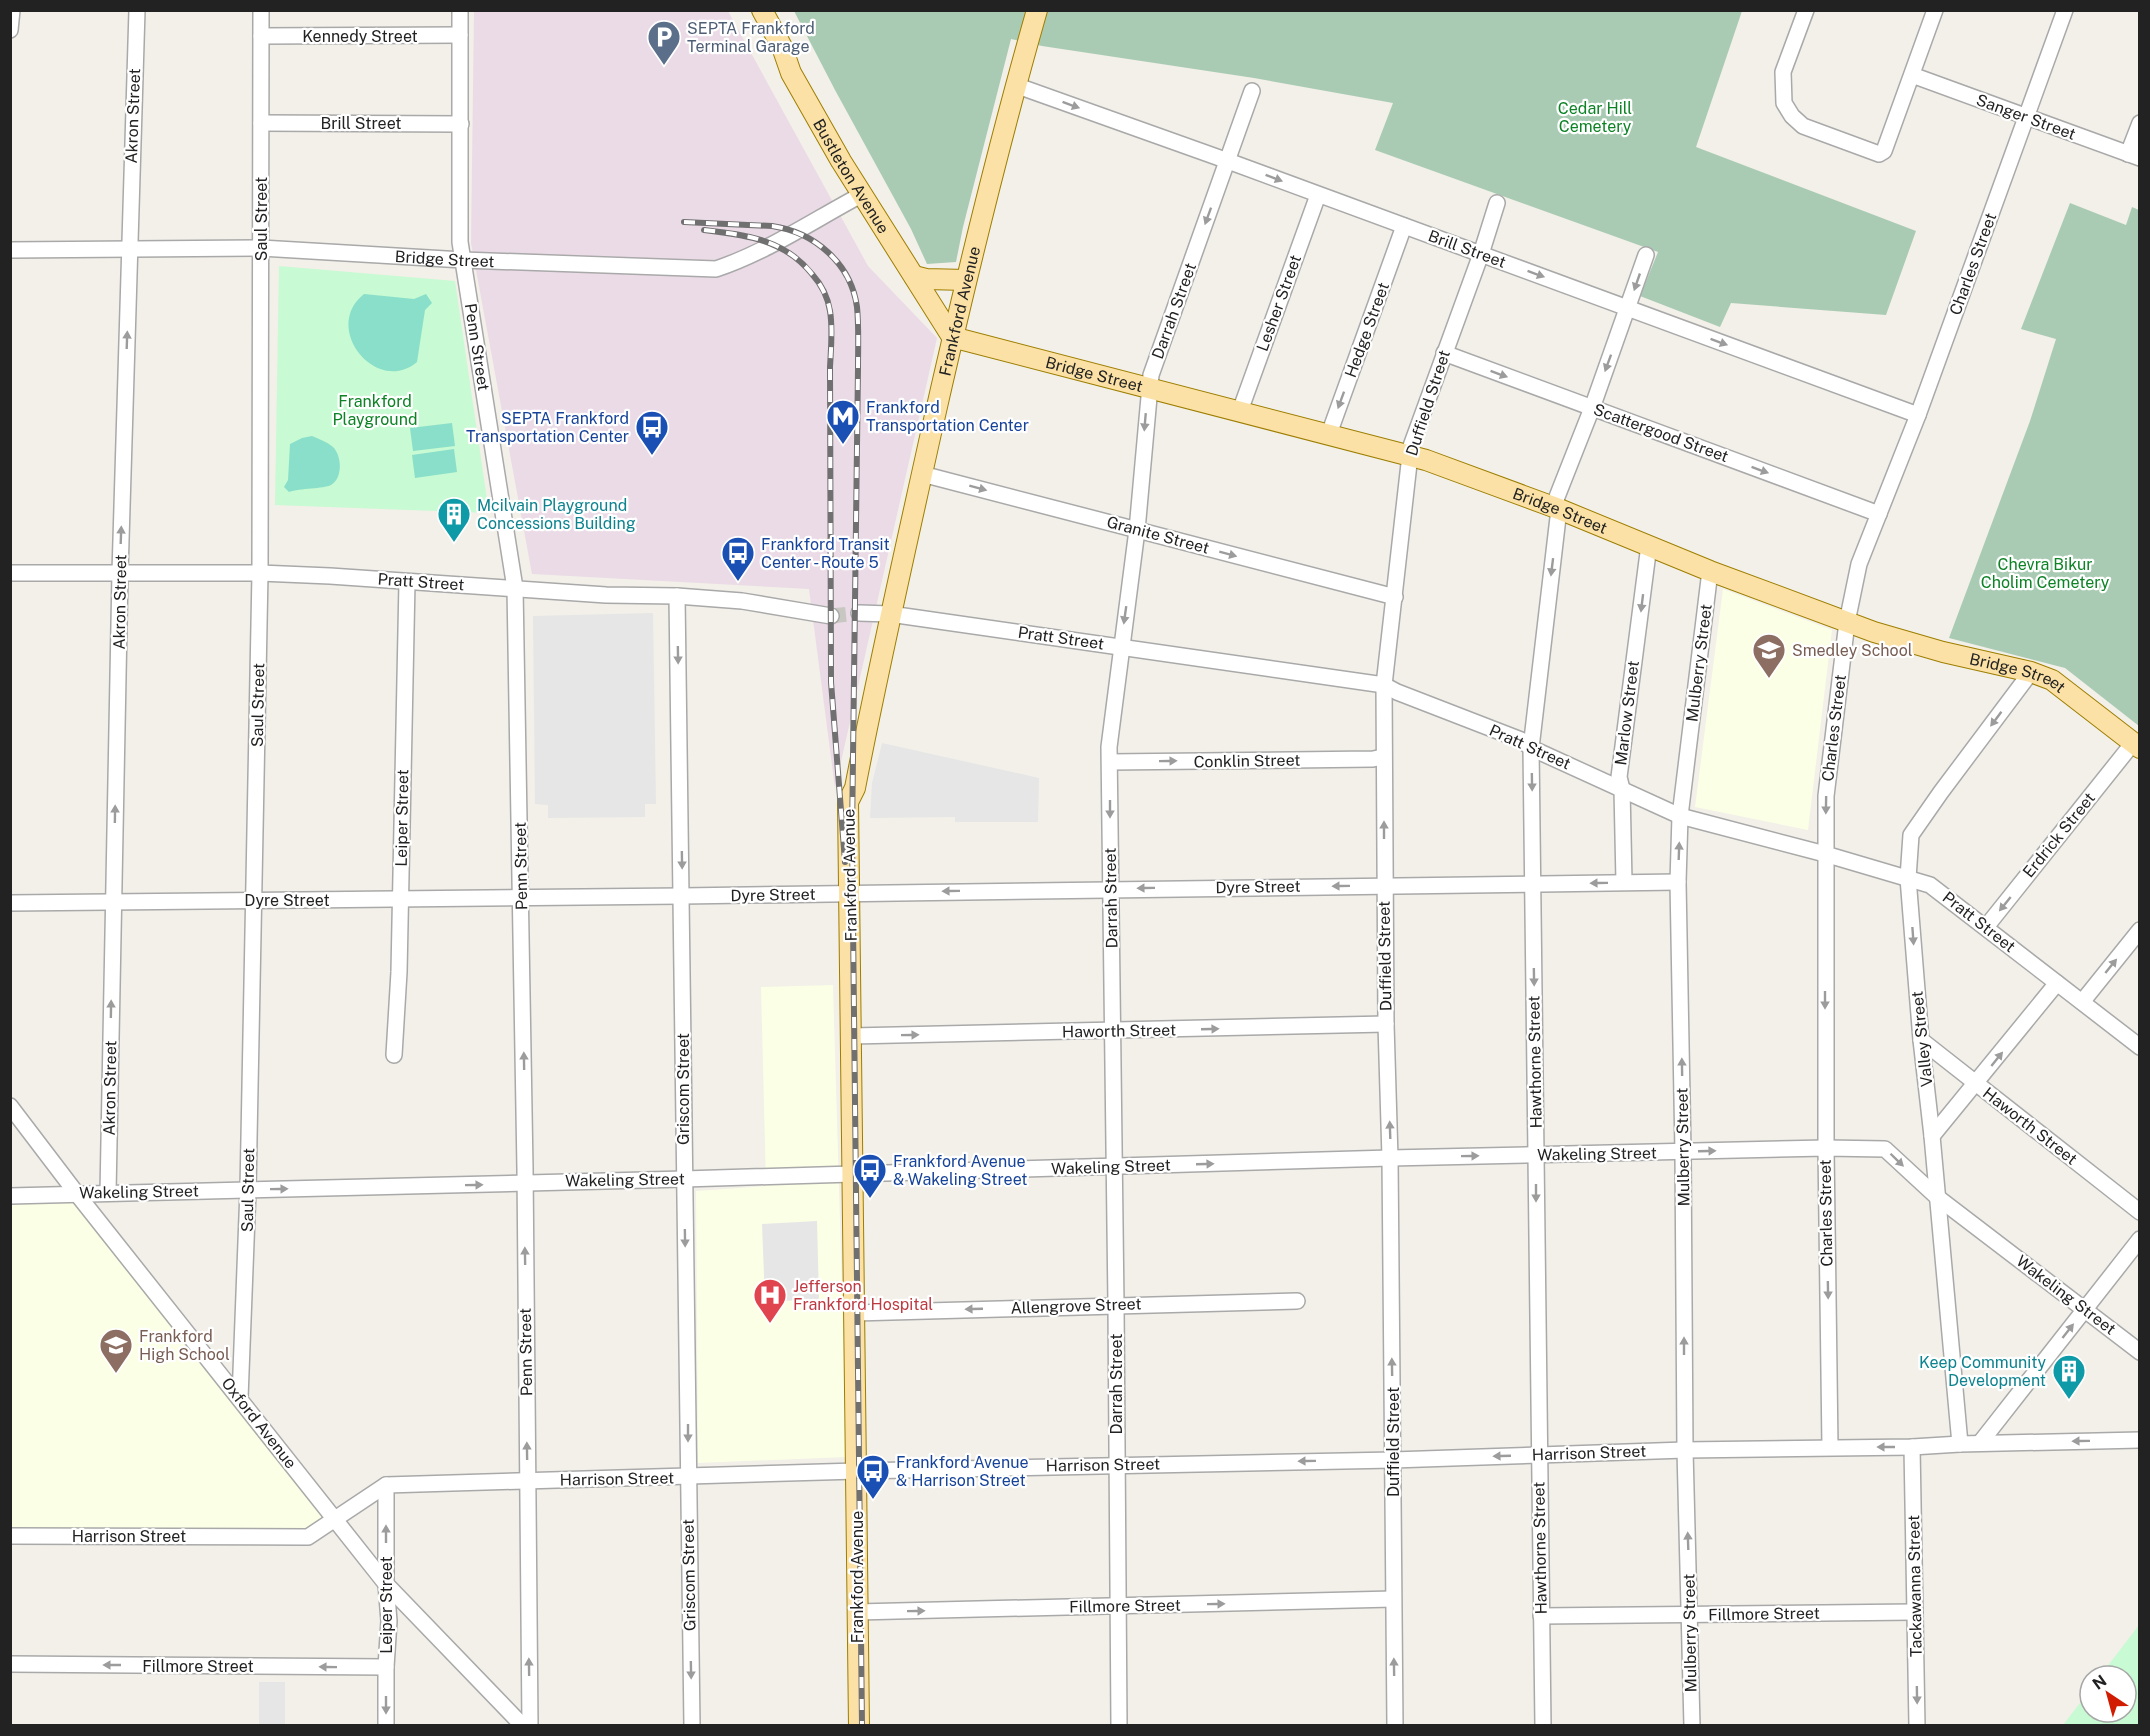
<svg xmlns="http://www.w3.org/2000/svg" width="2150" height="1736" viewBox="0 0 2150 1736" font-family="'Public Sans',sans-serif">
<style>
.industrial{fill:#ebdbe6}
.education{fill:#fbffe5}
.cemetery{fill:#aacbb3}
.park{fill:#c8fad3}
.pitch{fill:#89dfc9}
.parking{fill:#e6e6e6}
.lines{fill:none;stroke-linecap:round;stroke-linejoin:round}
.minor-tunnel{stroke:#c8c7c1;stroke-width:15;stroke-dasharray:15 8;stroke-linecap:butt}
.minor-casing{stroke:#a9a9a9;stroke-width:18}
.major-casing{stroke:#9e7e01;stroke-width:22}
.minor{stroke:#fff;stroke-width:15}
.major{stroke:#fbe1a5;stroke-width:20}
.rail-casing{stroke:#707070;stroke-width:6}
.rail{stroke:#fff;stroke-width:4;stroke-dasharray:11;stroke-linecap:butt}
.oneway{fill:#9c9c9c}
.labels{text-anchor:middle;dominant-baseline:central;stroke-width:4.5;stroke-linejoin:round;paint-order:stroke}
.service-label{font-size:16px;fill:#4e5e75;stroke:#fff;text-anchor:start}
.street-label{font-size:16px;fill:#222;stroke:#fff}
.park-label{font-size:16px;fill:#0d8326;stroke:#fff}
.transit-label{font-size:16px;fill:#164399;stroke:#fff;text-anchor:start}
.culture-label{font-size:16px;fill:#0d838f;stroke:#fff;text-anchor:start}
.education-label{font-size:16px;fill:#785e54;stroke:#fff;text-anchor:start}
.health-label{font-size:16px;fill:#be3a42;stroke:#fff;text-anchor:start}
</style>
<rect width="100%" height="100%" fill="#f2f0e9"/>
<!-- industrial -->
<path class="industrial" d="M474 11H728L868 266 937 338 835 788 809 589 532 574 471 243Z"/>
<!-- education -->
<path class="education" d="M1723 589 1832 630 1808 830 1695 807Z
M833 985 847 1457 698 1463 696 1191 766 1186 761 987Z
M77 1194 334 1520 308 1537 11 1536 10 1196Z"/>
<!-- cemetery -->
<path class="cemetery" d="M794 11H1742L1696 147 1916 231 1886 315 1731 303 1720 327 1640 296 1658 252 1375 150 1393 103 1254 78 1042 46 1011 39 963 227 956 262 927 264 911 229 835 90Z
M2070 203 2126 225 2132 207 2139 210V726L2065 668 1949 638 2030 421 2056 339 2021 329Z"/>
<!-- park -->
<path class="park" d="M279 266 455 281 489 513 275 505Z
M2139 1625V1725H2063L2090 1690V1712H2126V1676H2100Z"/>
<!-- pitch -->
<path class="pitch" d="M364 294 414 299 426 294 432 303 425 310 417 362C377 396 321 328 364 294Z
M452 423 455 446 413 451 410 428Z
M312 436C319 439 327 442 333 447 342 456 343 478 331 485 323 489 300 488 289 492L284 487 288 480 290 444 302 438Z
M454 449 457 472 415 478 412 455Z"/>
<!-- parking -->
<path class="parking" d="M653 613 656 804H645V817L548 818V805L535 804 533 616Z
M882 743 1039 778 1038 822H955V817L870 818 872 783Z
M817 1221 819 1299 765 1302 762 1224Z
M259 1682H285V1725H259Z"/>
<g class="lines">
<!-- minor-tunnel -->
<path class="minor-tunnel" d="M831 616 859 613"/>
<defs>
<g id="minor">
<path d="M460 10V242L515 588 525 1169 530 1726"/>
<path d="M1806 10 1783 72 1784 103 1792 116 1803 126 1879 154 1884 151 1935 10"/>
<path d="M10 30 12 10"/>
<path d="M261 36 460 35"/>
<path d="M1912 75 2140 158"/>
<path d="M1015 85 1228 161 1918 415"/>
<path d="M261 123 461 124"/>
<path d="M2128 154 2140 123"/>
<path id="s1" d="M10 250 261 248 463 260 716 269C767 252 814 220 861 195"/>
<path d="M1444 353 1879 514"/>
<path d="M1240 411 1318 195"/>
<path d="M1329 434 1404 226"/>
<path d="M922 474 1395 597"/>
<path d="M1553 507 1592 408 1646 255"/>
<path d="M10 573H260L330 576 606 595 677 596 742 601 831 616"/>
<path d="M677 596 692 1726"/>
<path d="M859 613 890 614 1384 685 1397 692 1521 740 1531 748 1680 816 1825 854 1930 885 2140 1047"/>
<path d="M1110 762 1373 759 1383 757"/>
<path d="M1624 882 1622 789 1619 777 1649 545"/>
<path d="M10 903 682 896 1678 882"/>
<path d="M1986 927 2133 743"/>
<path d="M2082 1002 2140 930"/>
<path d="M852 1036 1386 1024"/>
<path d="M1921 1040 2140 1212"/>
<path d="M394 1055 399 972 407 582"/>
<path d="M10 1106 77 1194 386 1584 523 1726"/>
<path d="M1932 1136 2057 983"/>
<path d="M108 1193 120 573 137 10"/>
<path d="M10 1196 684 1179 1390 1158 1826 1148 1885 1149 1937 1197 2140 1352"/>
<path d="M855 1313 1297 1301"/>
<path d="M240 1398 248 1190 260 573 261 10"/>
<path d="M1980 1443 2140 1239"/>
<path d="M1960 1444 1932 1136 1921 1040 1908 878 1911 835 1941 792 2031 672"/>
<path d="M1830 1447 1826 1148V796L1847 622 1859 564 1918 415 2065 10"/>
<path d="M1912 1447 1917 1726"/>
<path d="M10 1536 308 1537 386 1485 857 1471 1393 1460 1685 1450 1912 1447 1960 1444 2140 1440"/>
<path d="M857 1612 1393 1599"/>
<path d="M1541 1616 1915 1612"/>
<path d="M10 1664 386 1667"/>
<path d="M386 1726V1667L389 1621 386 1584V1485"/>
<path d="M1119 1726 1116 1305 1109 747 1137 530 1151 375 1252 91"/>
<path d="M1395 1726 1390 1158 1386 1024 1384 685 1411 446 1481 254 1497 203"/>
<path d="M1543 1726 1531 748 1559 509"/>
<path d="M1692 1726 1685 1450 1683 1152 1678 882 1680 816 1710 571"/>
</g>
<g id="major">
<path id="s2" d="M762 10 782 47 791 73 841 161 952 337"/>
<path d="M914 276 926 279 966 280"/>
<path id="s3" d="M952 337 1426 460 1559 509 1710 571 1874 632 1943 652 2031 672 2052 680 2140 748"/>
<path id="s4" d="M859 1726 848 802 855 788C878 669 905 551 931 433 963 291 997 150 1037 10"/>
</g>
</defs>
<!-- minor casing -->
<use href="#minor" class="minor-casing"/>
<!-- major casing -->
<use href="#major" class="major-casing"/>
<!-- minor -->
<use href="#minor" class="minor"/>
<!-- major -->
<use href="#major" class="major"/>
<defs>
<path id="rail" d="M684 222 772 226C814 232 851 263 857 307 859 327 858 348 858 368L852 835 862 1726
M704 230C746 235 784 239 812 274 821 284 828 298 830 311 833 329 831 348 830 367L831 682 845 862"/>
</defs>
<!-- rail casing -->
<use href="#rail" class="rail-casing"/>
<!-- rail -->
<use href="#rail" class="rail"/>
</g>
<!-- one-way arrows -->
<defs><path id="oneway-solid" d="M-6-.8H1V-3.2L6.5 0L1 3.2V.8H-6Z" transform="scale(1.5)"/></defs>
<g class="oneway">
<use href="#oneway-solid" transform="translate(1071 105) rotate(20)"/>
<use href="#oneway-solid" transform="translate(1274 178) rotate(21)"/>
<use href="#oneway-solid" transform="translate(1208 216) rotate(110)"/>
<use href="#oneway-solid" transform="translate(1536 274) rotate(20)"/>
<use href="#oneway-solid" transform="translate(1637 282) rotate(109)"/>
<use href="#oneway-solid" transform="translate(127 340) rotate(-88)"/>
<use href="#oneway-solid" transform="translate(1719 342) rotate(20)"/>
<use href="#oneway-solid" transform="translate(1608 363) rotate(110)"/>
<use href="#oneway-solid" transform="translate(1499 374) rotate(20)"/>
<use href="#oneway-solid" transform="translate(1341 400) rotate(110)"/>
<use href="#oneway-solid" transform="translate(1145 422) rotate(95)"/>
<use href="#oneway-solid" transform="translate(1760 470) rotate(20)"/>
<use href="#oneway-solid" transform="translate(978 488) rotate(15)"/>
<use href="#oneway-solid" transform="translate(121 535) rotate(-88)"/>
<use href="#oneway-solid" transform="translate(1228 554) rotate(15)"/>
<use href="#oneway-solid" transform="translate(1552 567) rotate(97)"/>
<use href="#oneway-solid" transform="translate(1642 603) rotate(97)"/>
<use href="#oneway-solid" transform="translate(1125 615) rotate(98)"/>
<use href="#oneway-solid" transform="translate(678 655) rotate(89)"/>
<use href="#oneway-solid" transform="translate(1996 719) rotate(127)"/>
<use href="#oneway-solid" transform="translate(1168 761) rotate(-1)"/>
<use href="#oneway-solid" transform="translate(1532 782) rotate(89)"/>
<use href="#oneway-solid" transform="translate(1826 805) rotate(91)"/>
<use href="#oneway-solid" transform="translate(1110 809) rotate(90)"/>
<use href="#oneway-solid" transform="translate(115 814) rotate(-89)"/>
<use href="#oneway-solid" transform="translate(1384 830) rotate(-90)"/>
<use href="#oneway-solid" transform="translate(1679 851) rotate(-88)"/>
<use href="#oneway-solid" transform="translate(682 860) rotate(89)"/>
<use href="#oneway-solid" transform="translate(1599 883) rotate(179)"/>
<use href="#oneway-solid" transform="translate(1341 886) rotate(179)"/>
<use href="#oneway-solid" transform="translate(1146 888) rotate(179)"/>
<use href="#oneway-solid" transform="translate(951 891) rotate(179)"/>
<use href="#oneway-solid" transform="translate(2005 904) rotate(129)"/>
<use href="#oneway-solid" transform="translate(1913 936) rotate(86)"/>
<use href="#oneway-solid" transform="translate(2111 966) rotate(-51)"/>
<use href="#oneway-solid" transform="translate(1534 977) rotate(89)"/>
<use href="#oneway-solid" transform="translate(1825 1000) rotate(90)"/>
<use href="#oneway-solid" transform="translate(111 1009) rotate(-89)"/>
<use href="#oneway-solid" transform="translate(1210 1029) rotate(-2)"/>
<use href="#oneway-solid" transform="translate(910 1035) rotate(-1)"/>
<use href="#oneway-solid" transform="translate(1997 1059) rotate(-51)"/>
<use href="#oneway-solid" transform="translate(524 1061) rotate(-91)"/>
<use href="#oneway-solid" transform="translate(1682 1067) rotate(-91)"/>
<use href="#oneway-solid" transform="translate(1390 1130) rotate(-92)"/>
<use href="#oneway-solid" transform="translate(1707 1151) rotate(-2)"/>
<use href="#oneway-solid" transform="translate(1470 1156) rotate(-1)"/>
<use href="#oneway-solid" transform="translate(1897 1160) rotate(44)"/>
<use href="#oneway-solid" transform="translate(1205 1164) rotate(-2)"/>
<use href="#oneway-solid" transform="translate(474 1185) rotate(-1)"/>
<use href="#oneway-solid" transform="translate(279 1189) rotate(-1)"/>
<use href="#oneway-solid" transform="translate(1536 1193) rotate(90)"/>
<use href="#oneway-solid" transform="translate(685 1238) rotate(89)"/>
<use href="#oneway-solid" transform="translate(525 1256) rotate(-91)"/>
<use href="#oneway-solid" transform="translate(1828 1290) rotate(89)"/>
<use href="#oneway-solid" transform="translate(974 1309) rotate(178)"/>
<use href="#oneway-solid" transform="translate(2068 1331) rotate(-52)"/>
<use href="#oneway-solid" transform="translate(1684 1346) rotate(-90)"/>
<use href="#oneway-solid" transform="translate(1392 1367) rotate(-91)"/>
<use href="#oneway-solid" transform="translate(688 1433) rotate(90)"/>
<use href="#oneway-solid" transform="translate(2081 1441) rotate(179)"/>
<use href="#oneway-solid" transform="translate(1886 1447) rotate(180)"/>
<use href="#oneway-solid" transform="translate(527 1451) rotate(-91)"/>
<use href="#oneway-solid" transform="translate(1502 1456) rotate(178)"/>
<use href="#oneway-solid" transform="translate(1307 1461) rotate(179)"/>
<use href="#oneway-solid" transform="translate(386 1534) rotate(-90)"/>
<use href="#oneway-solid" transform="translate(1688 1541) rotate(-92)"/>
<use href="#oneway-solid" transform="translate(1216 1604) rotate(-1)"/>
<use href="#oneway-solid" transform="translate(916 1611) rotate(-1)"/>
<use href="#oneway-solid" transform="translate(112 1665) rotate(-180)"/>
<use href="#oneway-solid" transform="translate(328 1667) rotate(-179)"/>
<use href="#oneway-solid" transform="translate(529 1667) rotate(-91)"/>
<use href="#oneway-solid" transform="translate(1394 1667) rotate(-91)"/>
<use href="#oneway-solid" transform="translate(691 1670) rotate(89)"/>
<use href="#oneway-solid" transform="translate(1917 1695) rotate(89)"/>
<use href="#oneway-solid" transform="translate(386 1705) rotate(90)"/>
</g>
<!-- icons -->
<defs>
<symbol id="parking-pin" viewBox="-11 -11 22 30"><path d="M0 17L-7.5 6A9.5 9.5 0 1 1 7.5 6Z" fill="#5c6f8a" stroke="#fff"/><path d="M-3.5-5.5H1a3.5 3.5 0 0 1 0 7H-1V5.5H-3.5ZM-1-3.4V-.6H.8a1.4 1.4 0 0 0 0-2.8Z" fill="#fff"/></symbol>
<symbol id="metro-pin" viewBox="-11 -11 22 30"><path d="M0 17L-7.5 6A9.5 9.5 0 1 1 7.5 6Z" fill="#1a4fb4" stroke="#fff"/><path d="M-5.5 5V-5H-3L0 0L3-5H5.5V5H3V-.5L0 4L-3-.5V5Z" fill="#fff"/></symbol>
<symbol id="bus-pin" viewBox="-11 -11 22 30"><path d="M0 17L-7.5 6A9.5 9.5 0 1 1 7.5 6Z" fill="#1a4fb4" stroke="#fff"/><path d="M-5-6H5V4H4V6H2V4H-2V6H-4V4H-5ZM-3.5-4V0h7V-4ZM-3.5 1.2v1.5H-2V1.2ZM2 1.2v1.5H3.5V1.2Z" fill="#fff"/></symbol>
<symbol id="building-pin" viewBox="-11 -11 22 30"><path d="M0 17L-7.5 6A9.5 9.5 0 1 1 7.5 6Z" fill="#0f9aa8" stroke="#fff"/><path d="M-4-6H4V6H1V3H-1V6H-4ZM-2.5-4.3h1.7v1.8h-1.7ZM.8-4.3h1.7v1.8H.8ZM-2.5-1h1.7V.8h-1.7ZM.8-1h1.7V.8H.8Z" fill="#fff"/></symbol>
<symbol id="school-pin" viewBox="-11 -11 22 30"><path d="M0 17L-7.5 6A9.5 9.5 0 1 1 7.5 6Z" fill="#8d6e63" stroke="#fff"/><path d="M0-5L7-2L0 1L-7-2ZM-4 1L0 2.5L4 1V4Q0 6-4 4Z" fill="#fff"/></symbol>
<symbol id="hospital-pin" viewBox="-11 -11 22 30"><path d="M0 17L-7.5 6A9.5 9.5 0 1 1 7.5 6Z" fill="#e0444e" stroke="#fff"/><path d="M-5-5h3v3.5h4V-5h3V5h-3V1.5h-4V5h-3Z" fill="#fff"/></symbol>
</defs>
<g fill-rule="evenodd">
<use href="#parking-pin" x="645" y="18" width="38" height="52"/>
<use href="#metro-pin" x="824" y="397" width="38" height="52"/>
<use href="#bus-pin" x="633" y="408" width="38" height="52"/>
<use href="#building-pin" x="435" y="495" width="38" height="52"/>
<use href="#bus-pin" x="719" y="534" width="38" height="52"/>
<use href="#school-pin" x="1750" y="631" width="38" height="52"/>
<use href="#bus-pin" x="851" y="1151" width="38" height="52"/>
<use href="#hospital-pin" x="751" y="1276" width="38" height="52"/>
<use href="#school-pin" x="97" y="1326" width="38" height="52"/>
<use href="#building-pin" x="2050" y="1352" width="38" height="52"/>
<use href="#bus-pin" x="854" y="1452" width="38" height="52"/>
</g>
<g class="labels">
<!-- service labels -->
<g class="service-label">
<text x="687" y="28">SEPTA Frankford<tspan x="687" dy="18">Terminal Garage</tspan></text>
</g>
<!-- street labels -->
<g class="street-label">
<text x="360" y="36">Kennedy Street</text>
<text transform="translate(133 116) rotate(-88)">Akron Street</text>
<text transform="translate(2026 117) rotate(20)">Sanger Street</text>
<text x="361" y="123">Brill Street</text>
<text stroke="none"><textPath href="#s2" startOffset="189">Bustleton Avenue</textPath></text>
<text transform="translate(261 219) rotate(-90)">Saul Street</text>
<text transform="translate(1467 249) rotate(20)">Brill Street</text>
<text stroke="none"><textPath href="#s1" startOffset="435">Bridge Street</textPath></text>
<text transform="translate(1973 264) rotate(-70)">Charles Street</text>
<text transform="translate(1279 303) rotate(-70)">Lesher Street</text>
<text transform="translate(1174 311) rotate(-70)">Darrah Street</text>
<text stroke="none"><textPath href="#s4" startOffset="1428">Frankford Avenue</textPath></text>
<text transform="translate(1367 330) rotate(-70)">Hedge Street</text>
<text transform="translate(477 347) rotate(81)">Penn Street</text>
<text stroke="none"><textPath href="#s3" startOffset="147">Bridge Street</textPath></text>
<text transform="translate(1428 403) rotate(-72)">Duffield Street</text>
<text transform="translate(1661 433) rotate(20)">Scattergood Street</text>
<text stroke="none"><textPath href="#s3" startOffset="633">Bridge Street</textPath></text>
<text transform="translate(1158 535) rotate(15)">Granite Street</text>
<text transform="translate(421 582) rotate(4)">Pratt Street</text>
<text transform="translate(120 602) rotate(-89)">Akron Street</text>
<text transform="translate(1061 638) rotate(8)">Pratt Street</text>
<text transform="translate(1699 663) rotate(-83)">Mulberry Street</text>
<text stroke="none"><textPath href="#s3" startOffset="1119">Bridge Street</textPath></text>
<text transform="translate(258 705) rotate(-89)">Saul Street</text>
<text transform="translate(1627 713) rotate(-83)">Marlow Street</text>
<text transform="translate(1834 728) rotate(-83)">Charles Street</text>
<text transform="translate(1530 747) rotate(24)">Pratt Street</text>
<text transform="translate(1247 761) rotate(-1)">Conklin Street</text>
<text transform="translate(402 818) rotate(-89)">Leiper Street</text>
<text transform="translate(2059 835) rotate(-51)">Erdrick Street</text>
<text transform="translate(521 866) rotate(-91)">Penn Street</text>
<text transform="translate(850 875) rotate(-91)">Frankford Avenue</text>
<text transform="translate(1258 887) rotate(-1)">Dyre Street</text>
<text transform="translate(773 895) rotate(-1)">Dyre Street</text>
<text transform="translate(1111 898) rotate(-91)">Darrah Street</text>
<text x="287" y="900">Dyre Street</text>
<text transform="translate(1979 922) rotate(38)">Pratt Street</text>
<text transform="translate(1385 956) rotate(-91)">Duffield Street</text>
<text transform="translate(1119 1031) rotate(-1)">Haworth Street</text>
<text transform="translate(1922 1039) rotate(-96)">Valley Street</text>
<text transform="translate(1535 1062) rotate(-91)">Hawthorne Street</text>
<text transform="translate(110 1088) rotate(-89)">Akron Street</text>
<text transform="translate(683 1089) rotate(-90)">Griscom Street</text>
<text transform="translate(2030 1126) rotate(38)">Haworth Street</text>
<text transform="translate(1683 1147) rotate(-91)">Mulberry Street</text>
<text transform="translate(1597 1154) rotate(-1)">Wakeling Street</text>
<text transform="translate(1111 1167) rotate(-2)">Wakeling Street</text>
<text transform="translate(625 1180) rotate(-1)">Wakeling Street</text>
<text transform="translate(248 1190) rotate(-89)">Saul Street</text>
<text transform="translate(139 1192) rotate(-1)">Wakeling Street</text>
<text transform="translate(1826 1213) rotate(-91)">Charles Street</text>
<text transform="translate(2066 1295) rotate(37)">Wakeling Street</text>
<text transform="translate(1076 1306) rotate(-2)">Allengrove Street</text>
<text transform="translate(526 1352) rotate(-91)">Penn Street</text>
<text transform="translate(1116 1384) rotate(-90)">Darrah Street</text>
<text transform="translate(259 1423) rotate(52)">Oxford Avenue</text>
<text transform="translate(1393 1442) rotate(-90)">Duffield Street</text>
<text transform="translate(1589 1453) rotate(-2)">Harrison Street</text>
<text transform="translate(1103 1465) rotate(-1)">Harrison Street</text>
<text transform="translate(617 1479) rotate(-1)">Harrison Street</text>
<text x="129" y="1536">Harrison Street</text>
<text transform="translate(1540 1548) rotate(-91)">Hawthorne Street</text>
<text transform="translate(689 1575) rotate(-91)">Griscom Street</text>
<text transform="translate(857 1577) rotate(-90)">Frankford Avenue</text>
<text transform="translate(1915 1586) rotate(-91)">Tackawanna Street</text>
<text transform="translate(386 1605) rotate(-90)">Leiper Street</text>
<text transform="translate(1125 1606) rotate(-1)">Fillmore Street</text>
<text transform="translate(1764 1614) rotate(-1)">Fillmore Street</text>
<text transform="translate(1690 1633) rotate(-91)">Mulberry Street</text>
<text x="198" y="1666">Fillmore Street</text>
</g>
<!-- park labels -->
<g class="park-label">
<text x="1595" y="108">Cedar Hill<tspan x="1595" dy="18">Cemetery</tspan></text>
<text x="375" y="401">Frankford<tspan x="375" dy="18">Playground</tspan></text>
<text x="2045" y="564">Chevra Bikur<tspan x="2045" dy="18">Cholim Cemetery</tspan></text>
</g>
<!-- transit labels -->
<g class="transit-label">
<text x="866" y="407">Frankford<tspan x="866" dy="18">Transportation Center</tspan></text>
<text x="629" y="418" text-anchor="end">SEPTA Frankford<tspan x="629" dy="18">Transportation Center</tspan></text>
<text x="761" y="544">Frankford Transit<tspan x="761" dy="18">Center - Route 5</tspan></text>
<text x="893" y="1161">Frankford Avenue<tspan x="893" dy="18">&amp; Wakeling Street</tspan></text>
<text x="896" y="1462">Frankford Avenue<tspan x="896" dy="18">&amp; Harrison Street</tspan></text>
</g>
<!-- culture labels -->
<g class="culture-label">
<text x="477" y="505">Mcilvain Playground<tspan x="477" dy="18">Concessions Building</tspan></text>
<text x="2046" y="1362" text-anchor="end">Keep Community<tspan x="2046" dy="18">Development</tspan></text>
</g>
<!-- education labels -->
<g class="education-label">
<text x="1792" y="650">Smedley School</text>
<text x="139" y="1336">Frankford<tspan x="139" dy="18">High School</tspan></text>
</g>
<!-- health labels -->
<g class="health-label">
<text x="793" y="1286">Jefferson<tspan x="793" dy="18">Frankford Hospital</tspan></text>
</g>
</g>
<!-- border -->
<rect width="2150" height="1736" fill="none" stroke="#222222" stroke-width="24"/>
<!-- north arrow -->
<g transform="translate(2108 1694) rotate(324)"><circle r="28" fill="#ffffff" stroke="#a7a7a7" stroke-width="1.5"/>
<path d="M0-4.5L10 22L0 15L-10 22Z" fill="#d21c02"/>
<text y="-9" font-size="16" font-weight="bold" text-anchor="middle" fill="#222222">N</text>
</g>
</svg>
